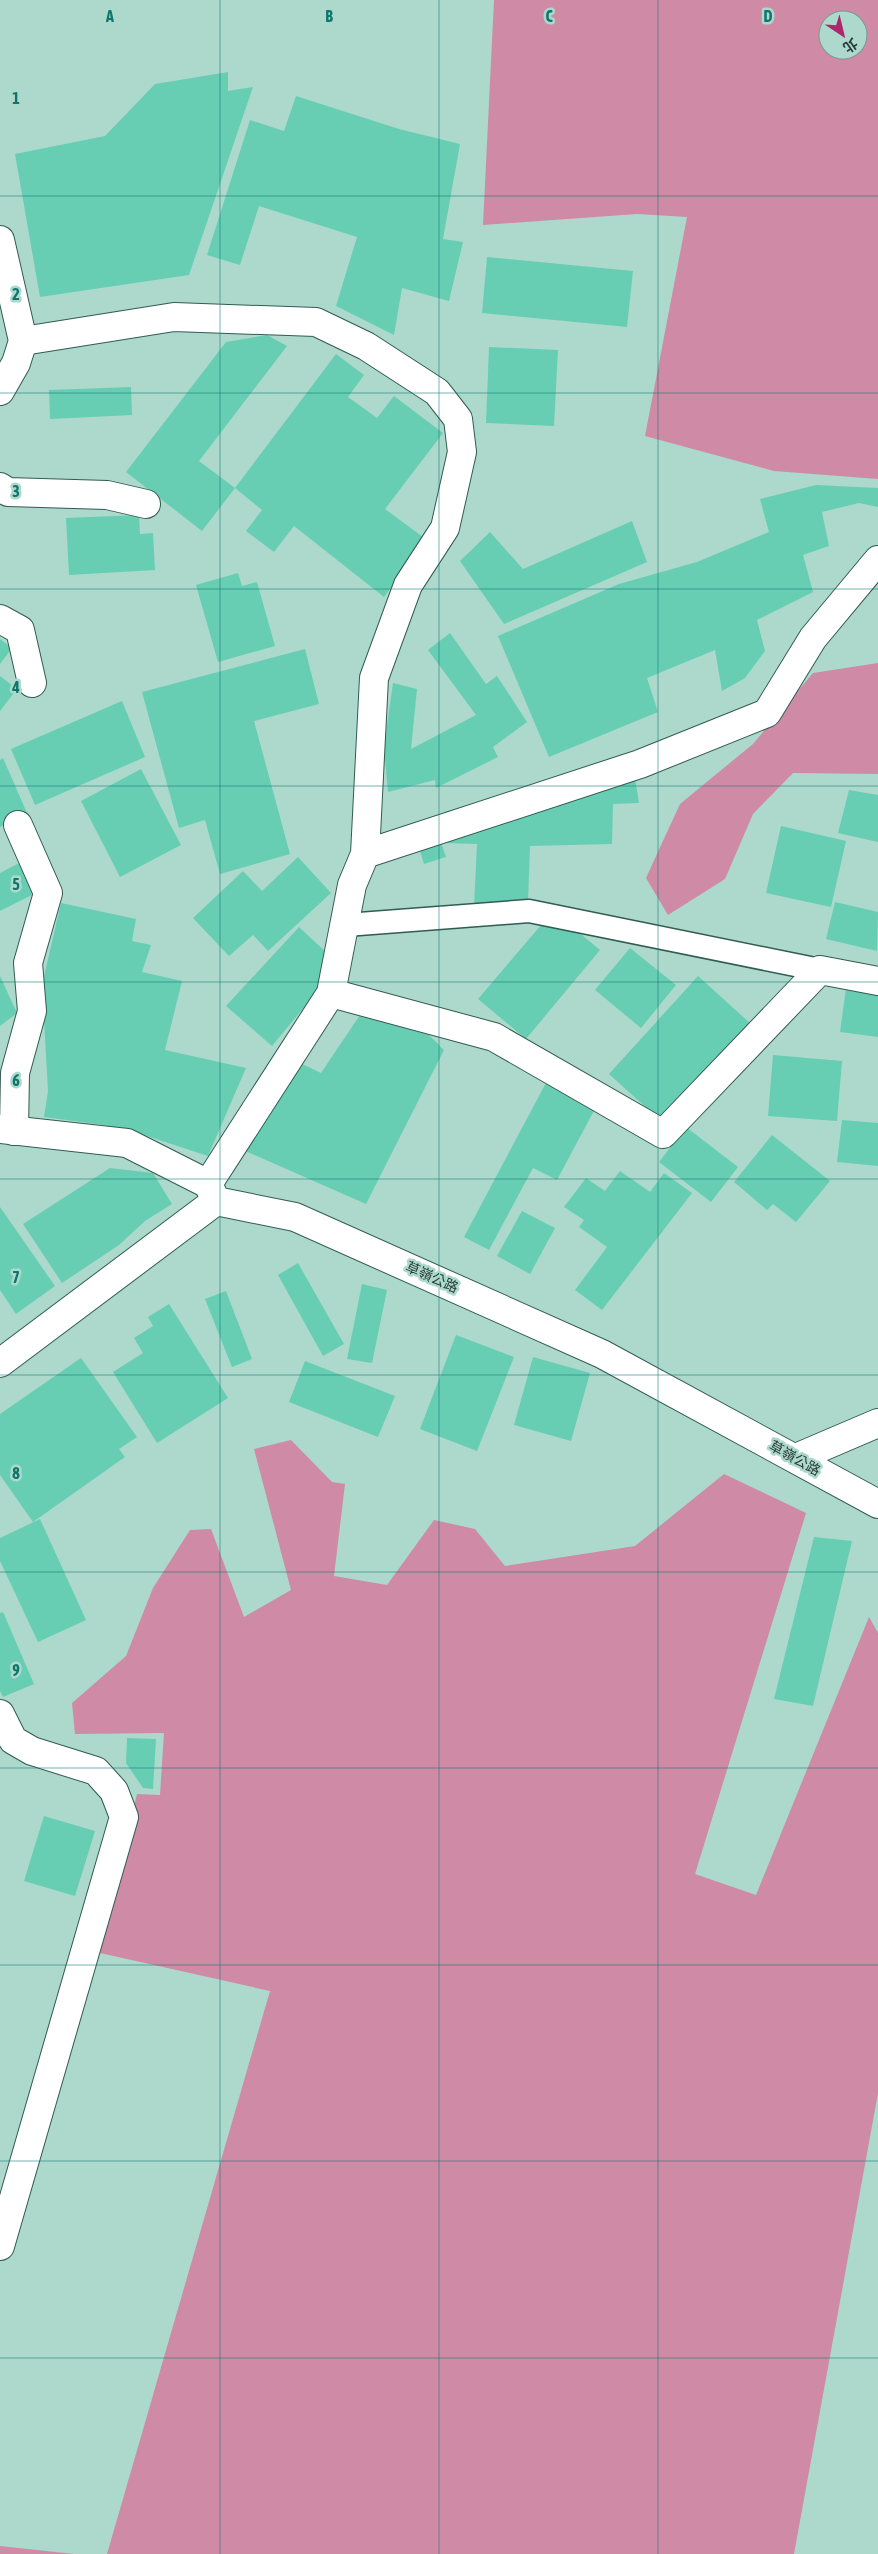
<svg xmlns="http://www.w3.org/2000/svg" width="878" height="2554" viewBox="0 0 878 2554" font-family="'Asap Condensed','Noto Sans TC',sans-serif">
<style>
.green{fill:#cf8aa5;fill-rule:evenodd}
.building{fill:#67ceb3}
.lines{fill:none;stroke-linecap:round;stroke-linejoin:round}
.lane-casing{stroke:#315c50;stroke-width:25}
.street-casing{stroke:#315c50;stroke-width:30}
.secondary-casing{stroke:#315c50;stroke-width:30}
.lane{stroke:#fff;stroke-width:22}
.street{stroke:#fff;stroke-width:28}
.secondary{stroke:#fff;stroke-width:28}
.grid{fill:none;stroke:#0f766e;stroke-width:1;stroke-opacity:0.55}
.labels{text-anchor:middle;dominant-baseline:central;stroke-width:5;stroke-linejoin:round;paint-order:stroke}
.street-label{font-size:14px;fill:#2a3c37;stroke:#acd9cc}
.grid-label{font-size:16px;text-anchor:middle;font-weight:bold;fill:#0f766e;stroke:#acd9cc;stroke-width:5;stroke-linejoin:round;paint-order:stroke}
</style>
<rect width="100%" height="100%" fill="#acd9cc"/>
<!-- green -->
<path class="green" d="M494 0H878V479L774 471 645 436 687 217 637 214 483 225ZM828 20H858V50H828Z
M878 663V774L793 773 753 814 725 879 668 915 646 878 680 804 753 744 813 673Z
M291 1440 332 1482 345 1484 334 1576 387 1585 434 1520 475 1529 505 1566 635 1546 724 1474 806 1513 695 1874 756 1895 869 1617 878 1633V2093L794 2554H107L270 1991 100 1953 137 1794 160 1795 164 1733 75 1734 72 1703 126 1656 153 1588 190 1530 211 1529 244 1617 291 1590 254 1449Z
M0 2546 74 2554H0Z"/>
<!-- building -->
<path class="building" d="M228 72V91L253 87 189 275 40 297 15 154 105 136 155 84Z
M296 96 399 129 460 144 443 239 463 242 449 301 402 288 394 335 336 306 357 237 259 206 240 265 207 255 250 120 284 131Z
M487 257 633 271 627 327 482 313Z
M267 335 287 346 199 461 235 488 336 354 364 375 348 397 377 418 394 396 443 433 385 509 427 540 384 597 294 526 274 552 246 531 262 510 235 488 202 531 126 472 226 342Z
M489 347 558 350 554 426 486 423Z
M131 387 132 415 50 419 49 390Z
M816 485 878 488V507L859 503 822 512 829 546 803 555 813 592 757 620 765 651 745 678 722 691 715 650 647 678 658 712 549 757 498 636 619 584 697 562 769 532 760 499Z
M139 515 140 534 153 533 155 570 69 575 66 518Z
M632 521 647 562 504 624 460 561 490 532 523 569Z
M238 573 242 586 257 582 275 646 218 662 196 585Z
M450 633 486 684 497 676 527 722 493 747 498 757 436 788 435 780 388 792 384 747 393 683 417 689 411 749 476 715 428 650Z
M0 639 12 648 0 664Z
M305 649 319 704 254 721 290 854 220 874 205 820 179 828 142 692Z
M0 676 17 689 0 711Z
M122 701 145 757 35 805 11 749Z
M3 758 27 813 0 827V760Z
M141 769 181 845 120 877 81 801Z
M634 772 639 803 613 804 612 844 530 846 528 902 474 907 477 844 444 843V812L531 787Z
M849 790 878 795V842L838 833Z
M433 819 446 857 424 864 418 844Z
M781 826 846 841 831 907 766 893Z
M298 857 331 893 268 951 253 935 229 956 193 918 243 871 262 891Z
M29 858 44 889 0 911V873Z
M835 902 878 912 877 951 826 939Z
M61 903 136 919 132 941 151 945 142 972 182 981 165 1050 246 1068 208 1156 144 1135 104 1125 44 1117 48 1091 42 985Z
M553 911 600 950 526 1039 478 999Z
M299 927 328 954 315 994 272 1046 226 1006Z
M630 948 676 985 641 1028 595 990Z
M848 974 878 978V1037L840 1032Z
M0 976 17 1013 0 1026Z
M698 976 751 1024 662 1122 609 1074Z
M360 1015 429 1035 444 1050 366 1204 243 1150 296 1061 321 1073Z
M773 1055 842 1061 837 1121 768 1116Z
M548 1079 597 1105 557 1180 533 1168 489 1250 464 1237Z
M842 1120 878 1123V1166L837 1162Z
M686 1127 738 1167 711 1202 659 1162Z
M772 1135 830 1181 796 1222 773 1204 767 1210 734 1182Z
M110 1168 153 1173 172 1204 145 1221 119 1245 62 1283 23 1224Z
M620 1171 650 1192 664 1173 692 1193 602 1310 575 1290 607 1247 579 1227 584 1220 564 1207 586 1178 605 1191Z
M0 1207 55 1286 16 1314 0 1290Z
M522 1211 555 1228 530 1274 497 1256Z
M298 1263 344 1344 323 1356 278 1275Z
M362 1284 387 1290 372 1363 347 1359Z
M226 1291 252 1359 232 1367 205 1299Z
M169 1304 228 1398 157 1443 113 1372 143 1353 134 1338 153 1326 148 1317Z
M456 1335 514 1357 477 1451 420 1429Z
M533 1357 590 1373 571 1441 514 1425Z
M81 1358 137 1437 119 1449 125 1457 33 1522 0 1475V1414Z
M305 1361 395 1396 378 1437 289 1402Z
M40 1519 86 1620 38 1642 0 1561V1538Z
M814 1537 852 1541 813 1706 774 1699Z
M3 1612 34 1684 3 1697 0 1691V1613Z
M127 1738 156 1739 153 1789 143 1788 126 1763Z
M44 1816 95 1831 75 1896 24 1881Z"/>
<g class="lines">
<defs>
<path id="lane" d="M346 925 529 911 820 970"/>
<path id="street" d="M23 341 174 317 316 322 366 346 437 392 458 419 462 452 445 528 408 585 374 678 365 854 352 885 331 993 208 1184
M0 487 8 492 107 495 146 504
M0 619 20 630 32 683
M365 854 640 764 767 713 813 638 878 560
M331 993 494 1037 663 1134 820 970 878 981
M14 1131 15 1073 32 1011 28 963 48 893 18 825
M0 1714 13 1740 32 1751 96 1771 114 1791 124 1817 0 2246"/>
<path id="secondary" d="M0 240 23 341 16 363 0 391
M0 1129 127 1143 208 1184 216 1201
M0 1363 216 1201 295 1217 602 1354 878 1504
M796 1458 878 1423"/>
</defs>
<!-- lane casing -->
<use href="#lane" class="lane-casing"/>
<!-- street casing -->
<use href="#street" class="street-casing"/>
<!-- secondary casing -->
<use href="#secondary" class="secondary-casing"/>
<!-- lane -->
<use href="#lane" class="lane"/>
<!-- street -->
<use href="#street" class="street"/>
<!-- secondary -->
<use href="#secondary" class="secondary"/>
</g>
<!-- grid -->
<path class="grid" d="M220 0V2554M439 0V2554M658 0V2554M0 196H878M0 393H878M0 589H878M0 786H878M0 982H878M0 1179H878M0 1375H878M0 1572H878M0 1768H878M0 1965H878M0 2161H878M0 2358H878"/>
<g class="labels">
<!-- street labels -->
<g class="street-label">
<text transform="translate(432 1277) rotate(24)">草嶺公路</text>
<text transform="translate(795 1458) rotate(29)">草嶺公路</text>
</g>
</g>
<g class="grid-label">
<text x="110" y="22">A</text>
<text x="329" y="22">B</text>
<text x="549" y="22">C</text>
<text x="768" y="22">D</text>
<text x="16" y="104">1</text>
<text x="16" y="300">2</text>
<text x="16" y="497">3</text>
<text x="16" y="693">4</text>
<text x="16" y="890">5</text>
<text x="16" y="1086">6</text>
<text x="16" y="1283">7</text>
<text x="16" y="1479">8</text>
<text x="16" y="1676">9</text>
</g>
<!-- north arrow -->
<g transform="translate(843 35) rotate(145)"><circle r="24" fill="#acd9cc" stroke="#789a90"/>
<path d="M0-4L9 19L0 12L-9 19Z" fill="#ae276c"/>
<text y="-8" font-size="14" font-weight="bold" text-anchor="middle" fill="#2a3c37">北</text>
</g>
</svg>
